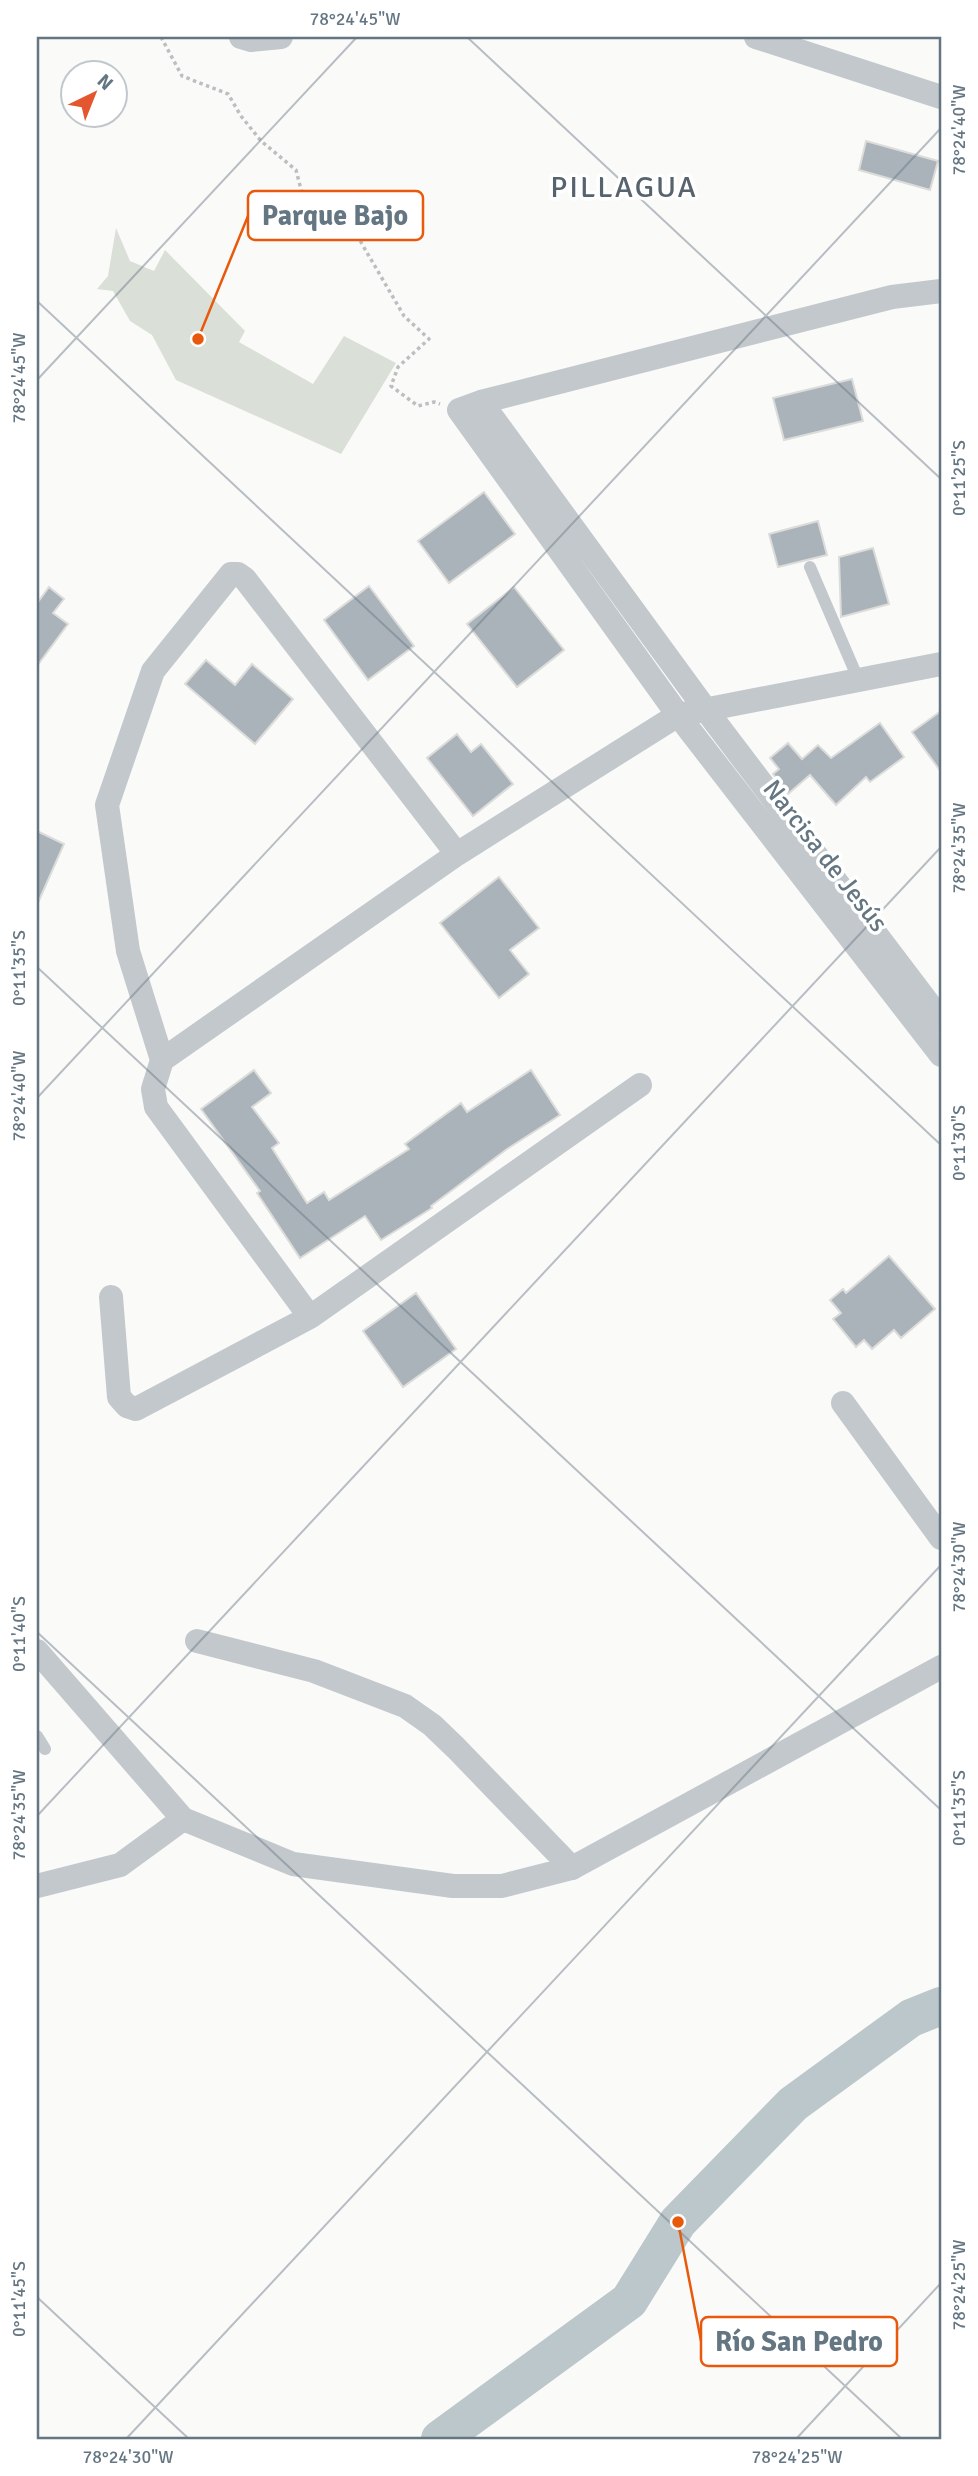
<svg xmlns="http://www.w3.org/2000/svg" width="978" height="2476" viewBox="0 0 978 2476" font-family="Signika,sans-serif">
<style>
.green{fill:#dadfd7}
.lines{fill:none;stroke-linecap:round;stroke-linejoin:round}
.river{stroke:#bbc7cb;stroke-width:38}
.building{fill:#aab3b9;stroke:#dcdcda;stroke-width:2}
.path{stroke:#bbbfc2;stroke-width:3.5;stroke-dasharray:3.5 3.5;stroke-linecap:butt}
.lane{stroke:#c3c8cc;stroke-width:12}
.street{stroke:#c3c8cc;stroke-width:24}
.ticks{fill:none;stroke:#657683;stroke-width:2;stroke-opacity:0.45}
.labels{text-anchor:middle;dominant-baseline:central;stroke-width:7;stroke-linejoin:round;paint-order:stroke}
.street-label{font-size:26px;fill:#657683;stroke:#fff}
.quarter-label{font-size:30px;letter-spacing:2px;fill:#57646e;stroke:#fff}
.leader{fill:none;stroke:#e8590c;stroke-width:2.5}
.callout-dot{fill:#e8590c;stroke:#fff;stroke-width:2.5}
.callout{fill:#fff;stroke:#e8590c;stroke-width:2.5}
.callout-label{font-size:28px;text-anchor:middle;font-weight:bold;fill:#657683}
.neatline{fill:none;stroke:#657683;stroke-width:2.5}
.ticks-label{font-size:18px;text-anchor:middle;fill:#657683}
</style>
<rect width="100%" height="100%" fill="#fafaf8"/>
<!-- green -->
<path class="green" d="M116 228 130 261 154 271 165 250 245 331 239 342 313 384 344 336 396 363 341 454 176 380 152 335 130 321 113 291 97 289 108 276Z"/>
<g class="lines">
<!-- river -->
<path class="river" d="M440 2439 629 2301 678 2222 793 2104 911 2018 941 2006"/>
</g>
<!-- building -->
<path class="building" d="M866 141 938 161 930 190 859 170Z
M852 379 863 421 784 440 773 398Z
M484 492 515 534 449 583 418 541Z
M818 521 827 555 778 567 769 534Z
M873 548 889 604 841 617 839 557Z
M369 586 414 646 368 680 324 620Z
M49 587 64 599 53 613 68 624 37 666V601L38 602Z
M514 587 564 650 517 687 467 624Z
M206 660 235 685 252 664 293 699 255 744 185 684Z
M941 711V772L912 732Z
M880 723 904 757 870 782 866 777 836 805 810 775 788 794 773 774 779 769 770 758 788 743 802 759 818 745 831 758Z
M457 734 471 752 481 744 513 784 473 816 427 758Z
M37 831 64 844 37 905Z
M499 877 539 928 510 950 529 974 499 998 440 923Z
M254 1070 271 1093 252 1107 279 1143 272 1148 307 1203 324 1192 329 1200 409 1149 405 1144 461 1103 467 1112 531 1070 560 1115 507 1149 431 1206 432 1208 381 1240 365 1216 300 1258 257 1193 260 1191 201 1109Z
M889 1256 935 1309 901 1338 894 1330 872 1349 864 1340 856 1347 833 1319 841 1313 830 1300 843 1289 846 1293Z
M416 1293 456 1349 403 1387 363 1331Z"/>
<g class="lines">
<!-- path -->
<path class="path" d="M161 37 182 76 228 94 241 116 261 141 296 170 303 197 331 205 343 224 355 232 404 316 429 339 398 367 391 386 418 406 434 402 440 404"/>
<!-- lane -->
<path class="lane" d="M810 567 859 681
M37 1736 45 1749"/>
<!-- street -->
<path class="street" d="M241 37 251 40 281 37
M756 37 941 97
M941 291 892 297 481 402 459 410 678 715 941 1055
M481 402 706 710 941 1020
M162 1060 128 951 107 805 153 671 231 574H238L245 579 457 854
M640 1085 310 1317 156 1107 153 1089 162 1060 457 854 678 715 941 664
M111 1297 119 1397 127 1406 136 1409 310 1317
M843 1403 941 1538
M197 1641 314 1671 405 1706 432 1725 456 1748 572 1868
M37 1651 183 1819 293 1864 453 1886H502L572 1868 941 1667
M37 1886 120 1865 183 1819"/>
</g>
<!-- ticks -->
<path class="ticks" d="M467 37 941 479M37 301 941 1145M37 380 357 37M37 967 941 1810M37 1098 941 128M37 1632 902 2439M37 1816 941 847M37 2297 189 2439M126 2439 941 1565M796 2439 941 2283"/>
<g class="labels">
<!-- street labels -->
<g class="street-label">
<text transform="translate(825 856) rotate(52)">Narcisa de Jesús</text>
</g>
<!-- quarter labels -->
<g class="quarter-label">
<text x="624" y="187">PILLAGUA</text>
</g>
</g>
<!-- callouts -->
<path class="leader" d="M198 339L248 216M678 2222L701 2341"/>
<g class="callout-dot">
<circle cx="198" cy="339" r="7"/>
<circle cx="678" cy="2222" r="7"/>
</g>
<g class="callout">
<rect x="248" y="191" width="175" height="49" rx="7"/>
<rect x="701" y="2317" width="196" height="49" rx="7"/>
</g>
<g class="callout-label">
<text x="335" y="225">Parque Bajo</text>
<text x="799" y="2351">Río San Pedro</text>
</g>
<!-- border -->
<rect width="978" height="2476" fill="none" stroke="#ffffff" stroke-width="77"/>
<!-- north arrow -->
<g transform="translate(94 94) rotate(43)"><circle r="33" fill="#ffffff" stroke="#c1c8cd" stroke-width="2"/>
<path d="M0-5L12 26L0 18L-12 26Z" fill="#e4572e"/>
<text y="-10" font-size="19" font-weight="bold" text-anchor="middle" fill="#657683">N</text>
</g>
<rect x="38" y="38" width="902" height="2400" class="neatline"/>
<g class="ticks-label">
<text x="355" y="25">78°24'45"W</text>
<text transform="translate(959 130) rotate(-90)" y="6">78°24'40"W</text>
<text transform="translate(19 378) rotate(-90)" y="6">78°24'45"W</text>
<text transform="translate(959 478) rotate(-90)" y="6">0°11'25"S</text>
<text transform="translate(959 848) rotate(-90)" y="6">78°24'35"W</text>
<text transform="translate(19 968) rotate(-90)" y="6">0°11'35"S</text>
<text transform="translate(19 1096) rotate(-90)" y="6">78°24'40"W</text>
<text transform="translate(959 1143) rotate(-90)" y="6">0°11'30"S</text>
<text transform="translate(959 1567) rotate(-90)" y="6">78°24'30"W</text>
<text transform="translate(19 1634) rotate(-90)" y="6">0°11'40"S</text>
<text transform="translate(959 1808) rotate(-90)" y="6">0°11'35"S</text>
<text transform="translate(19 1815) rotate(-90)" y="6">78°24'35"W</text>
<text transform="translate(959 2285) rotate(-90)" y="6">78°24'25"W</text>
<text transform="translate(19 2299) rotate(-90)" y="6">0°11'45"S</text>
<text x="128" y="2463">78°24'30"W</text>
<text x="797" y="2463">78°24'25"W</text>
</g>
</svg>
